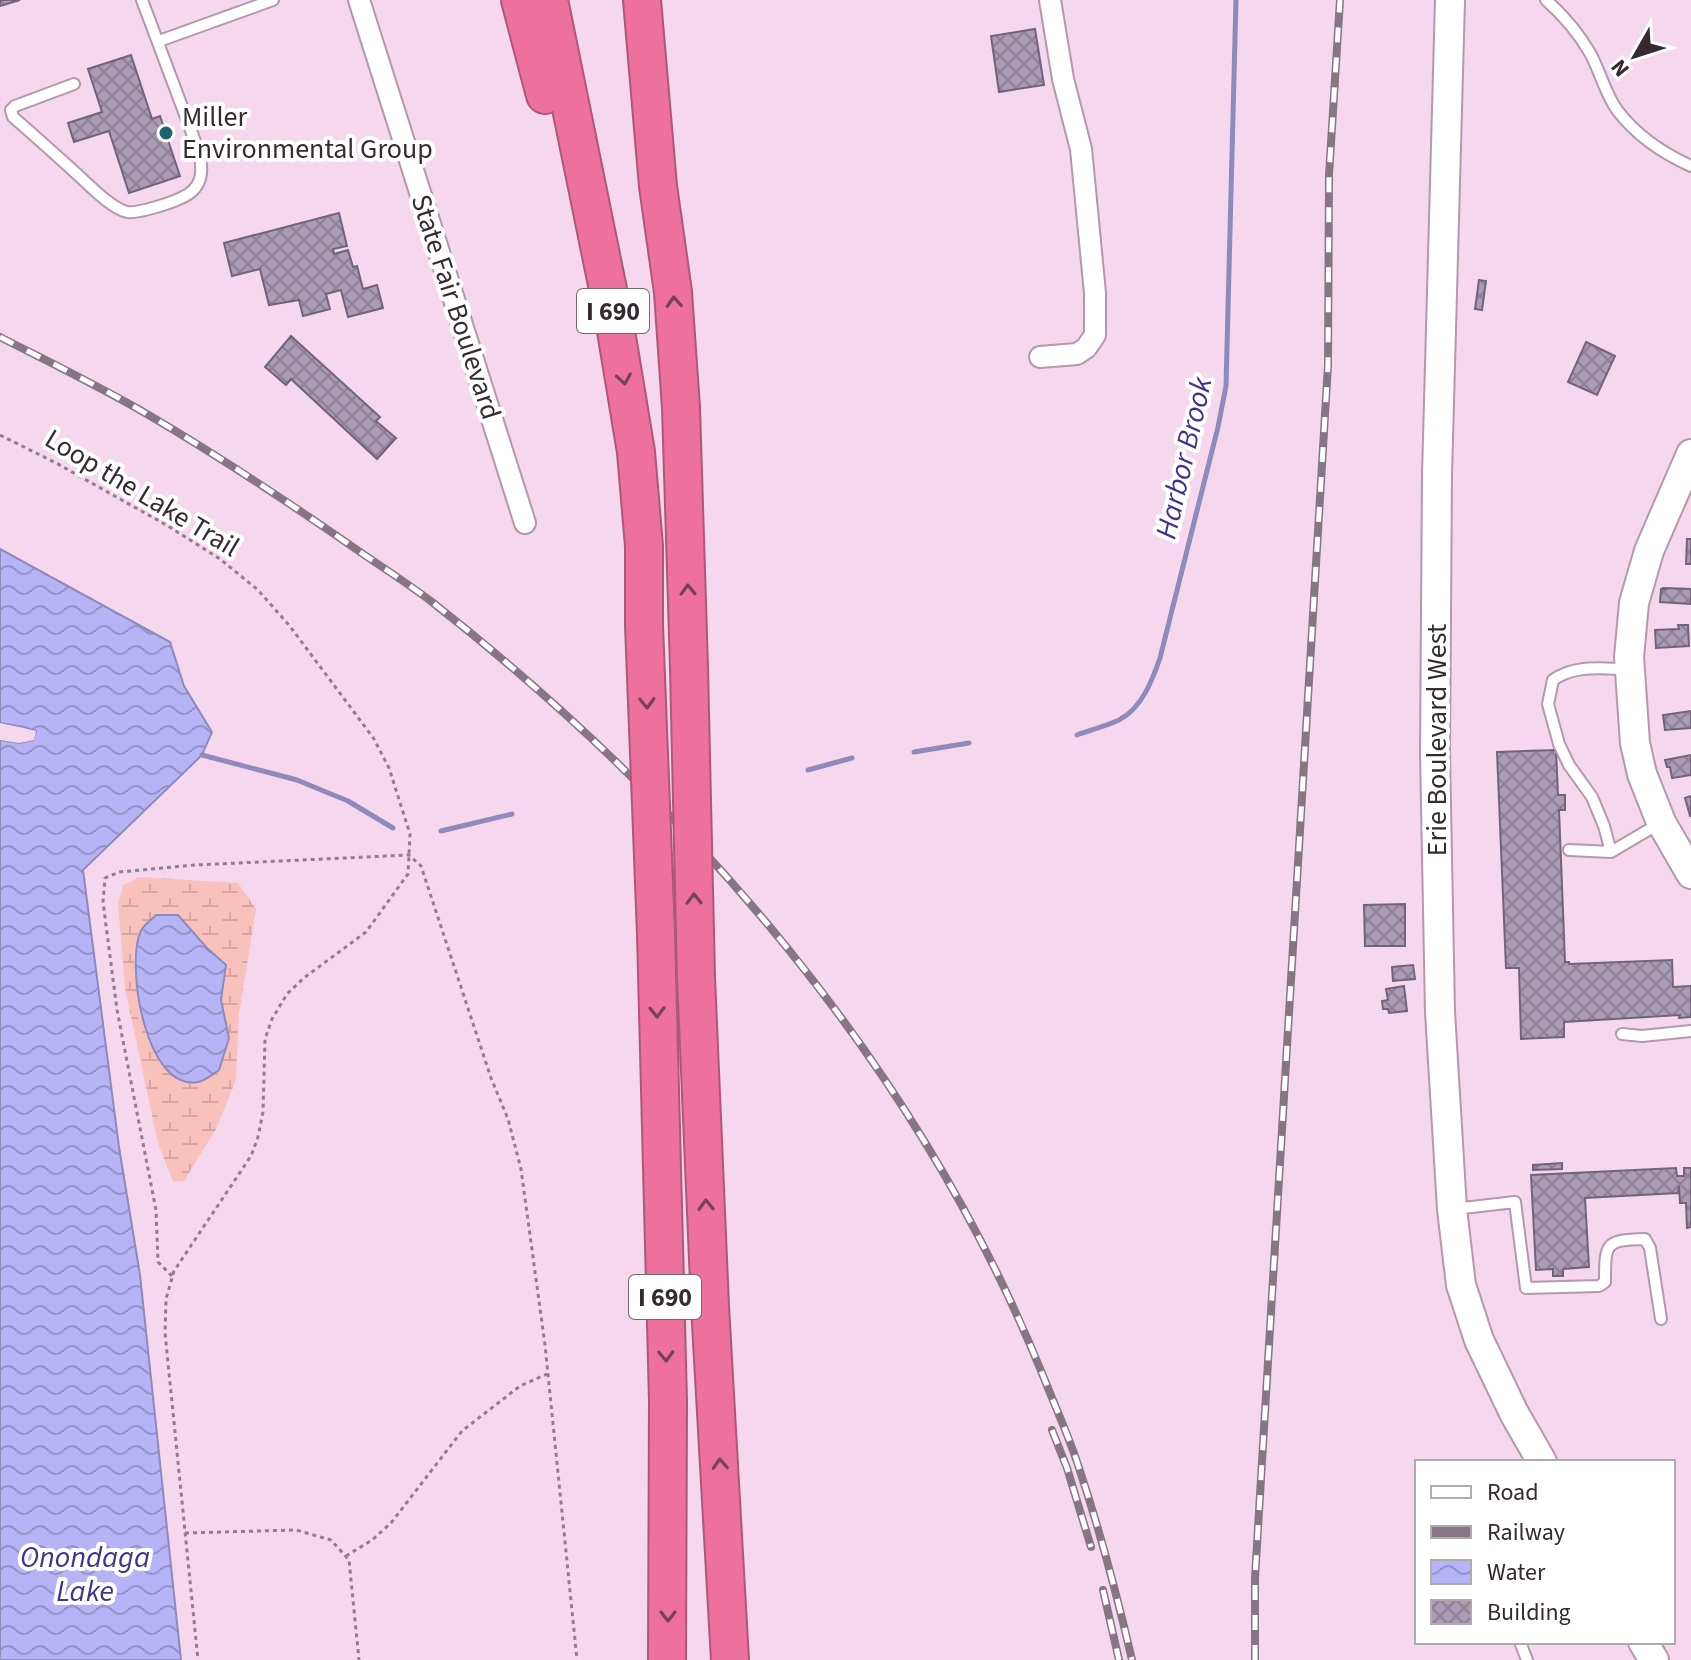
<svg xmlns="http://www.w3.org/2000/svg" width="1691" height="1660" viewBox="0 0 1691 1660" font-family="'Source Sans 3',sans-serif">
<style>
.wetland{fill:url(#wetland-marsh);fill-rule:evenodd}
.water{fill:url(#water-waves);stroke:#8f8abb;stroke-width:2}
.pier{fill:#f5d8ed}
.lines{fill:none;stroke-linecap:round;stroke-linejoin:round}
.stream{stroke:#8f8abb;stroke-width:5}
.building{fill:url(#building-cross-hatch);stroke:#72637d;stroke-width:2}
.lane-casing{stroke:#b498ad;stroke-width:14}
.street-casing{stroke:#b498ad;stroke-width:24}
.secondary-casing{stroke:#b498ad;stroke-width:32}
.highway-casing{stroke:#ad5877;stroke-width:40}
.path{stroke:#907d8b;stroke-width:3;stroke-dasharray:4 4;stroke-linecap:butt}
.lane{stroke:#fff;stroke-width:10}
.street{stroke:#fff;stroke-width:20}
.secondary{stroke:#fff;stroke-width:28}
.highway{stroke:#ee709c;stroke-width:36}
.rail-casing{stroke:#887583;stroke-width:8}
.rail{stroke:#fff;stroke-width:5;stroke-dasharray:15;stroke-linecap:butt}
.highway-bridge-casing{stroke:#ad5877;stroke-width:40;stroke-linecap:butt}
.highway-bridge{stroke:#ee709c;stroke-width:36}
.oneway{stroke:#764257}
.poi-dot{fill:#1a6470;stroke:#fff;stroke-width:3}
.labels{text-anchor:middle;dominant-baseline:central;stroke-width:8;stroke-linejoin:round;paint-order:stroke}
.shield{fill:#fff;stroke:#726a70;stroke-width:2}
.shield-label{font-size:26px;font-weight:bold;fill:#352a32}
.poi-label{font-size:28px;fill:#352a32;stroke:#fff;text-anchor:start}
.street-label{font-size:28px;fill:#352a32;stroke:#fff}
.water-label{font-size:30px;font-style:italic;fill:#42318f;stroke:#fff}
</style>
<defs>
<pattern id="wetland-marsh" width="20" height="14" patternUnits="userSpaceOnUse" patternTransform="scale(2)"><rect width="20" height="14" fill="#f9c1bc"/><path d="M1 5h8M5 5V1M11 12h8M15 12V8" fill="none" stroke="#d6a6a2"/></pattern>
<pattern id="water-waves" width="16" height="10" patternUnits="userSpaceOnUse" patternTransform="scale(2)"><rect width="16" height="10" fill="#b6b3f6"/><path d="M0 5q4-4 8 0t8 0" fill="none" stroke="#9592c8"/></pattern>
<pattern id="building-cross-hatch" width="8" height="8" patternUnits="userSpaceOnUse" patternTransform="scale(2)"><rect width="8" height="8" fill="#ab9bb7"/><path d="M0 0l8 8M0 8l8-8" fill="none" stroke="#8c7f95"/></pattern>
</defs>
<rect width="100%" height="100%" fill="#f5d8ed"/>
<!-- wetland -->
<path class="wetland" d="M140 877 238 883 256 909 239 1014 236 1080 216 1129 184 1181 173 1182 158 1143 125 988 118 903 123 885ZM156 915 207 948 226 965 221 999 229 1038 146 1034C141 1007 124 953 142 929 146 924 151 920 156 915Z"/>
<!-- water -->
<path class="water" d="M0 549 170 642 184 686 212 732 202 755 83 870 119 1147 140 1275 181 1660H0V740L19 743 33 740 36 731 24 727 0 723Z
M156 915H178L207 948 226 965 221 1000 229 1038 219 1070C213 1074 205 1081 198 1082 146 1092 126 967 140 933 142 926 150 921 156 915Z"/>
<!-- pier -->
<path class="pier" d="M0 723 36 731 34 740 19 743 0 740V736L18 739 31 737V733L0 727Z"/>
<g class="lines">
<!-- stream -->
<path class="stream" d="M1077 735C1091 730 1106 726 1119 720 1142 708 1152 681 1160 658L1218 427 1226 386 1236 0
M914 752 969 743
M202 755 297 780 348 801 393 828
M808 770 852 758
M441 831 512 814"/>
</g>
<!-- building -->
<path class="building" d="M0 0H20L0 6Z
M1035 29 1044 85 999 92 991 36Z
M131 55 152 119 160 116 180 176 129 193 109 131 74 142 68 123 102 112 88 69Z
M339 213 347 246 333 249 334 254 348 250 353 267 357 266 363 289 377 285 383 308 348 317 341 290 326 294 330 309 303 316 299 300 269 305 260 269 232 276 224 243Z
M1479 280 1486 281 1482 310 1475 309Z
M291 336 380 417 376 421 396 438 377 459 291 379 286 385 265 367Z
M1586 342 1615 356 1597 395 1568 382Z
M1687 539H1691V564H1686Z
M1664 588 1691 589V604L1660 602 1661 589H1665Z
M1678 625H1688L1689 646 1656 648 1655 630 1679 629Z
M1691 711V728L1665 730 1663 715Z
M1556 750 1558 795H1565V810H1559L1565 962H1569V964L1672 960 1673 987 1691 986V1017L1679 1018 1680 1015 1564 1022V1037L1521 1039 1519 968H1506L1497 752Z
M1691 755V775L1672 778 1670 767H1667L1665 760Z
M1691 796V816H1690L1685 798Z
M1405 904V946H1365L1364 905Z
M1413 965 1415 979 1393 981 1392 967Z
M1404 986 1407 1011 1389 1013 1388 1009H1383L1382 1001 1388 1000 1386 989Z
M1562 1163V1169L1533 1170V1165Z
M1676 1168 1677 1176H1684V1168H1691V1227L1687 1228 1686 1203H1680L1679 1186 1678 1193 1585 1198 1589 1267 1563 1269V1276H1553V1269L1536 1270 1531 1175Z"/>
<g class="lines">
<defs>
<path id="lane" d="M1546 0C1563 15 1579 34 1590 53 1600 71 1605 93 1617 110 1636 135 1662 153 1691 166
M159 41 273 0
M74 84 15 106 11 110 13 117C35 136 56 155 78 175 90 186 111 208 127 212 137 214 171 203 181 198 202 189 204 173 199 152L142 0
M1569 850 1611 852 1660 823
M1611 852 1604 826 1592 797 1569 765 1559 744 1548 704 1553 680C1575 664 1603 669 1629 669
M1622 1034 1642 1036 1691 1031
M1454 1209 1515 1202 1526 1288 1599 1286 1605 1282C1605 1243 1605 1240 1645 1239L1650 1248 1661 1319
M1520 1642 1527 1660"/>
<path id="street" d="M359 0 525 523
M1040 357 1077 354 1086 348 1095 335V293L1081 149 1063 79 1050 0"/>
<path id="secondary" d="M1450 0 1437 475 1435 753 1440 1012 1452 1209 1461 1285 1479 1340 1514 1413 1542 1462
M1691 454 1649 551 1634 603 1629 657 1635 743 1642 774 1661 822 1691 874
M1643 1642 1654 1660"/>
<path id="highway" d="M520 0 545 95
M549 0 614 319 636 452 644 546V625
M642 0 658 186 673 292 681 408 689 668
M656 934 668 1401 667 1660
M696 977 710 1306 730 1660"/>
</defs>
<!-- lane casing -->
<use href="#lane" class="lane-casing"/>
<!-- street casing -->
<use href="#street" class="street-casing"/>
<!-- secondary casing -->
<use href="#secondary" class="secondary-casing"/>
<!-- highway casing -->
<use href="#highway" class="highway-casing"/>
<!-- path -->
<path class="path" d="M0 435 56 463 168 526 220 559 258 590 289 625 354 712 374 739 389 768 410 834 408 874 366 932 305 977 287 994 272 1019 265 1039 263 1112 258 1137 251 1156 174 1271 166 1299 165 1333 198 1660
M172 1276 158 1262 156 1210 117 1010 103 902 105 878 119 872 195 865 409 855 421 866 491 1078 508 1119 521 1169 545 1345 577 1660
M185 1533 296 1530 331 1540 349 1560 359 1660
M346 1556 372 1540 391 1523 462 1431 520 1386 547 1374"/>
<!-- lane -->
<use href="#lane" class="lane"/>
<!-- street -->
<use href="#street" class="street"/>
<!-- secondary -->
<use href="#secondary" class="secondary"/>
<!-- highway -->
<use href="#highway" class="highway"/>
<defs>
<path id="rail" d="M0 337C51 363 103 388 152 417 220 457 285 500 350 545 377 564 406 582 432 602 696 809 921 1070 1046 1383 1057 1411 1070 1439 1079 1468 1100 1531 1117 1595 1132 1660
M1052 1430 1067 1468 1091 1547
M1103 1590 1119 1660
M1255 1660V1578L1328 365 1329 175 1340 0"/>
</defs>
<!-- rail casing -->
<use href="#rail" class="rail-casing"/>
<!-- rail -->
<use href="#rail" class="rail"/>
<defs>
<path id="highway-bridge" d="M644 625 656 934
M689 668 696 977"/>
</defs>
<!-- highway-bridge casing -->
<use href="#highway-bridge" class="highway-bridge-casing"/>
<!-- highway-bridge -->
<use href="#highway-bridge" class="highway-bridge"/>
</g>
<!-- one-way arrows -->
<defs><path id="oneway-chevron" d="M-2-3.5L2.5 0L-2 3.5" fill="none" stroke-width="1.6" stroke-linecap="round" stroke-linejoin="round" transform="scale(2)"/></defs>
<g class="oneway">
<use href="#oneway-chevron" transform="translate(674 302) rotate(-94)"/>
<use href="#oneway-chevron" transform="translate(624 379) rotate(81)"/>
<use href="#oneway-chevron" transform="translate(688 590) rotate(-91)"/>
<use href="#oneway-chevron" transform="translate(647 703) rotate(88)"/>
<use href="#oneway-chevron" transform="translate(694 899) rotate(-91)"/>
<use href="#oneway-chevron" transform="translate(657 1012) rotate(89)"/>
<use href="#oneway-chevron" transform="translate(706 1205) rotate(-92)"/>
<use href="#oneway-chevron" transform="translate(666 1356) rotate(88)"/>
<use href="#oneway-chevron" transform="translate(720 1464) rotate(-94)"/>
<use href="#oneway-chevron" transform="translate(668 1616) rotate(90)"/>
</g>
<!-- markers -->
<circle class="poi-dot" cx="166" cy="133" r="8"/>
<g class="labels">
<!-- shield labels -->
<g class="shield">
<rect x="577" y="289" width="72" height="44" rx="6"/>
<rect x="629" y="1275" width="72" height="44" rx="6"/>
</g>
<g class="shield-label">
<text x="613" y="311">I 690</text>
<text x="665" y="1297">I 690</text>
</g>
<!-- poi labels -->
<g class="poi-label">
<text x="182" y="117">Miller<tspan x="182" dy="32">Environmental Group</tspan></text>
</g>
<!-- street labels -->
<g class="street-label">
<text transform="translate(456 307) rotate(72)">State Fair Boulevard</text>
<text transform="translate(142 493) rotate(31)">Loop the Lake Trail</text>
<text transform="translate(1437 740) rotate(-90)">Erie Boulevard West</text>
</g>
<!-- water labels -->
<g class="water-label">
<text transform="translate(1184 458) rotate(-77)">Harbor Brook</text>
<text x="85" y="1557">Onondaga<tspan x="85" dy="34">Lake</tspan></text>
</g>
</g>
<!-- legend -->
<rect x="1415" y="1460" width="260" height="184" fill="#ffffff" stroke="#aeaaad" stroke-width="2"/>
<rect x="1431" y="1486" width="40" height="12" fill="#ffffff" stroke="#aeaaad" stroke-width="2"/>
<text x="1487" y="1500" font-size="24" fill="#352a32">Road</text>
<rect x="1431" y="1526" width="40" height="12" fill="#887583" stroke="#aeaaad" stroke-width="2"/>
<text x="1487" y="1540" font-size="24" fill="#352a32">Railway</text>
<rect x="1431" y="1560" width="40" height="24" fill="url(#water-waves)" stroke="#aeaaad" stroke-width="2"/>
<text x="1487" y="1580" font-size="24" fill="#352a32">Water</text>
<rect x="1431" y="1600" width="40" height="24" fill="url(#building-cross-hatch)" stroke="#aeaaad" stroke-width="2"/>
<text x="1487" y="1620" font-size="24" fill="#352a32">Building</text>
<!-- north arrow -->
<g transform="translate(1635 56) rotate(231)" stroke="#ffffff" stroke-width="6" paint-order="stroke">
<path d="M0-6L14 30L0 20L-14 30Z" fill="#352a32"/>
<text y="-12" font-size="22" font-weight="bold" text-anchor="middle" fill="#352a32">N</text>
</g>
</svg>
